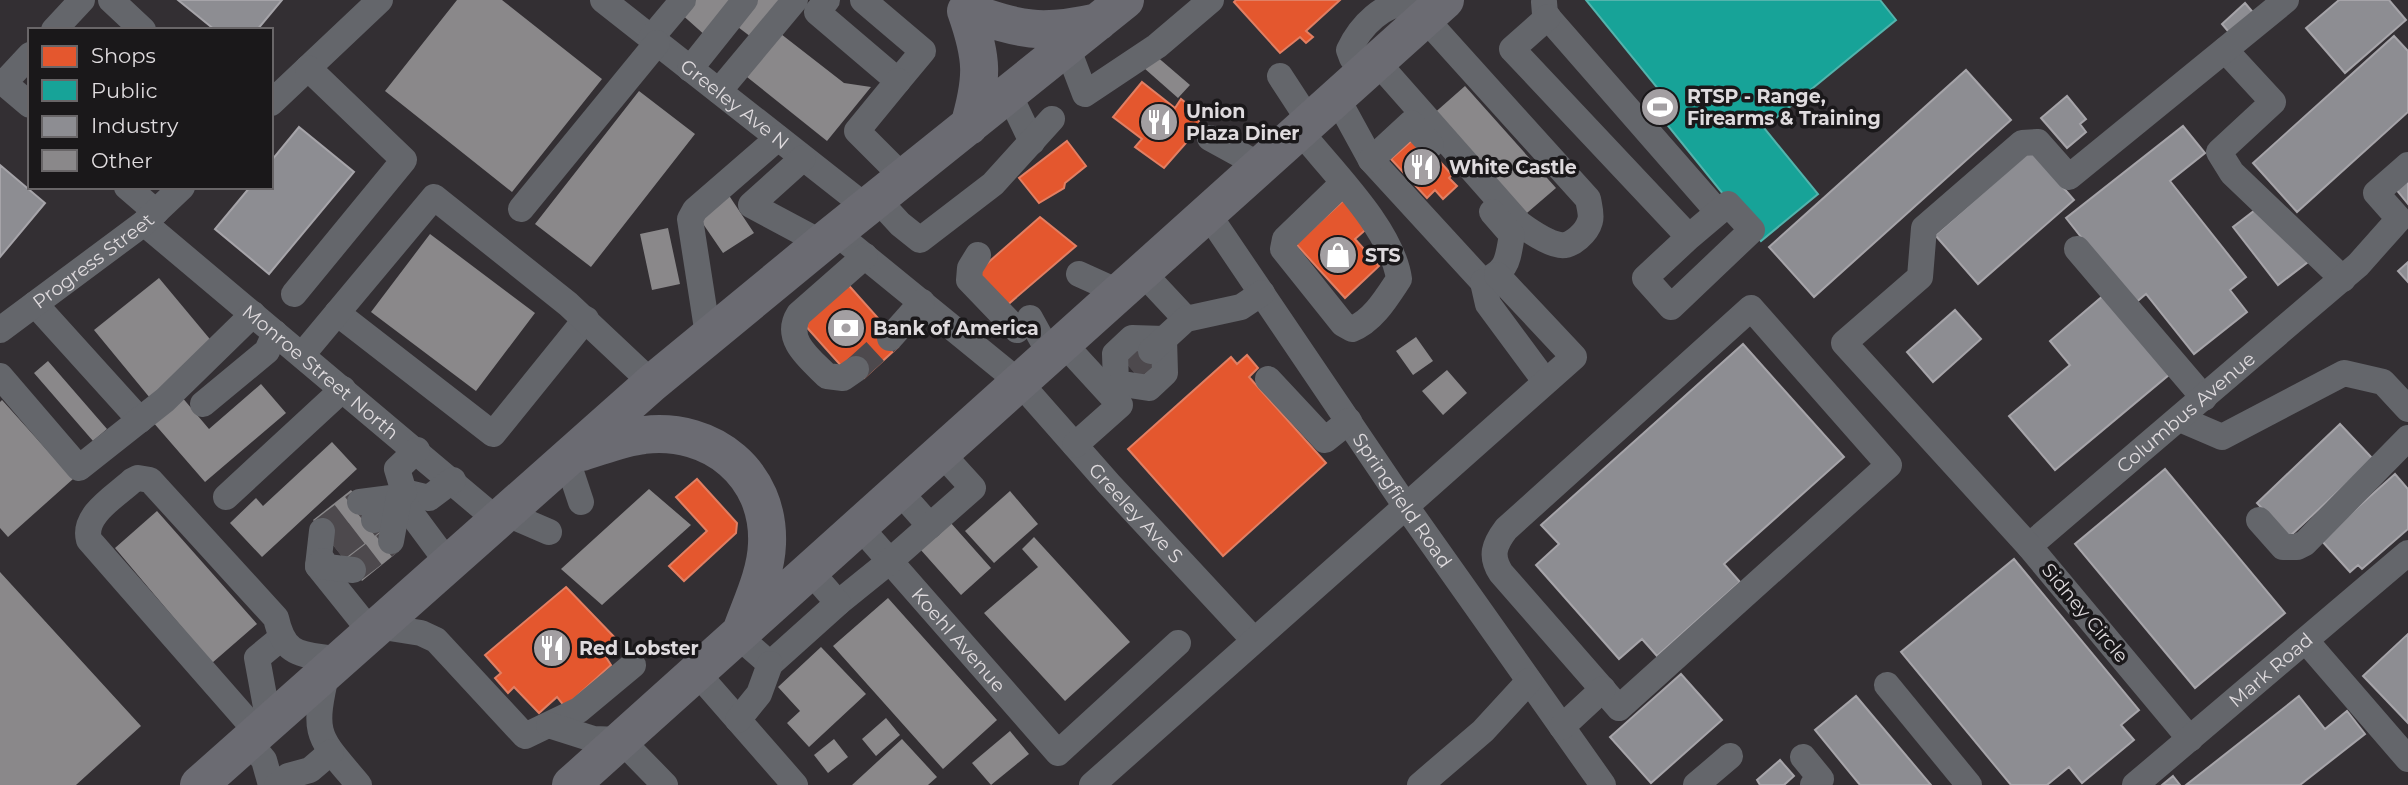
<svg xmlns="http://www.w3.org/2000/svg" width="2408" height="785" viewBox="0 0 2408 785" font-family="Montserrat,sans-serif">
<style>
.shops{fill:#e4572e;stroke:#e27f63;stroke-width:2}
.public{fill:#17a398;stroke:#53b4ad;stroke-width:2}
.industry{fill:#8d8d92;stroke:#a6a4a9;stroke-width:2}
.building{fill:#8a888a}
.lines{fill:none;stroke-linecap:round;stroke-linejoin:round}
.minor-tunnel{stroke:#4d494d;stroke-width:26;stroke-dasharray:26 13;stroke-linecap:butt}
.minor{stroke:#64666b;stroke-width:26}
.highway{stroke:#6b6b72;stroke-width:38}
.labels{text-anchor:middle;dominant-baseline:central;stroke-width:7;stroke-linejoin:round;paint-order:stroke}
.poi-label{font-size:19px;font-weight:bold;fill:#dfdbde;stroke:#1a181a;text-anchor:start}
.street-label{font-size:19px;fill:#dfdbde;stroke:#1a181a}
</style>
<rect width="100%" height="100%" fill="#332f33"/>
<!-- shops -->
<path class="shops" d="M1236 0H1340L1306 31 1313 37 1306 43 1300 37 1280 53 1234 2Z
M1142 82 1175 108 1181 99 1197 112 1200 127 1164 168 1135 147 1142 139 1113 117Z
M1417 136 1452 175 1449 178 1457 186 1443 199 1435 190 1427 198 1391 159Z
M1067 141 1086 166 1065 183 1064 188 1039 203 1019 178Z
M1346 198 1371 225 1355 239 1379 266 1345 298 1296 244Z
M1040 217 1076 246 1005 307 975 274Z
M843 279 886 327 898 347 864 378 843 368 802 322Z
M1247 355 1258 368 1249 377 1326 463 1223 556 1128 449 1231 357 1237 364Z
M697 479 737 523 736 533 684 581 669 566 707 531 676 497Z
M566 587 619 642 604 654 611 665 565 707 557 697 539 713 514 687 508 693 495 678 501 673 485 655Z"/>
<!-- public -->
<path class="public" d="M1586 0H1880L1896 20 1764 128 1818 194 1761 241 1652 106 1664 96Z"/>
<!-- industry -->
<path class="industry" d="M178 0H282L257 30H215Z
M2339 0H2389L2406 20 2345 73 2306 28Z
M2245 3 2256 16 2233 37 2222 24Z
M2394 36 2408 51V112L2297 212 2253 163Z
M1966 70 2011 120 1814 297 1769 247Z
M2067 96 2086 119 2080 124 2086 132 2067 148 2041 118Z
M2183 126 2205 153 2170 181 2246 277 2230 290 2247 312 2194 354 2146 294 2134 304 2066 218Z
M299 127 354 172 269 274 215 229 250 187H271V161Z
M2031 150 2074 200 1978 284 1935 235Z
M0 165 45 203 0 257Z
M2408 167V204L2390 182Z
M2263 204 2308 262 2278 285 2233 227Z
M2408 262V282L2398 271Z
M2104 295 2170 374 2055 470 2009 416 2070 365 2050 341Z
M1955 310 1981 339 1933 382 1907 352Z
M1743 344 1844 457 1724 564 1740 582 1657 656 1642 639 1619 659 1536 565 1559 544 1541 525Z
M2340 424 2373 459 2289 537 2257 503Z
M2165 469 2285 613 2195 688 2075 544Z
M2395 474 2408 489V529L2362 569 2358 565 2350 572 2321 540Z
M2014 559 2139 710 2121 725 2134 740 2082 783 2069 767 2047 785H2011L1901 652Z
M2408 634V723L2363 676Z
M1681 674 1722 720 1651 783 1610 737Z
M1856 696 1931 785H1860L1815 730Z
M2299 696 2325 729 2347 711 2365 734 2300 785H2186Z
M1780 760 1794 776 1784 785H1760L1757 780Z
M2173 776 2180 785H2162Z"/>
<!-- building -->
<path class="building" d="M457 0H502L602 79 512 192 385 91Z
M691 0H741L707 37 679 12Z
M753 0H786L755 40 734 24Z
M781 34 844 83 871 87 827 141 747 77Z
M1155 55 1190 85 1178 98 1144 68Z
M1465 86 1556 188 1521 218 1431 116Z
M639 91 695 134 591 267 535 224Z
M728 194 754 233 723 253 697 215Z
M668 228 680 284 652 290 640 234Z
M430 234 535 313 476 391 371 312Z
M159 278 214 344 150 398 94 330Z
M1416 337 1433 361 1413 375 1396 351Z
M1134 339 1162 370 1146 385 1117 353Z
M48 361 107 429 93 441 34 373Z
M1447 370 1467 393 1443 415 1422 391Z
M261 384 286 413 205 482 152 421 181 396 209 429Z
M2 400 73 479 8 537 0 528V402Z
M332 442 357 469 262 557 230 523 256 498 263 506Z
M649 489 691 525 602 605 561 569Z
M351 490 399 551 362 581 313 520Z
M1010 491 1038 524 994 563 965 531Z
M157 511 257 624 212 663 115 548Z
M950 522 991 568 961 595 920 549Z
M1034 537 1130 642 1065 701 984 613 1038 567 1022 549Z
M0 572 141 726 76 785H0Z
M888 598 997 720 943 769 833 646Z
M821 647 866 694 809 747 787 723 800 711 778 687Z
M886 718 900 735 876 756 862 739Z
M1010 731 1029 754 991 785 972 763Z
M834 739 848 757 828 773 814 755Z
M902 739 937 777 928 785H852Z"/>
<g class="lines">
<!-- minor-tunnel -->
<path class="minor-tunnel" d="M856 369 890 338
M1131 369 1147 355
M322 531 360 502
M336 549 374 520
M353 570 391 541"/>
<!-- minor -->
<g class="minor">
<path d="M111 0 143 30"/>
<path id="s1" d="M603 0 866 207"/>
<path d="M827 0 817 12 898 81 923 51 863 0"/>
<path d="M1544 2 1545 14 1718 212"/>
<path d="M1548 17 1512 49 1689 237 1728 204 1752 230 1671 307 1645 278 1689 237"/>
<path d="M54 30 82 0"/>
<path d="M651 38 683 0"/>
<path d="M1067 47 1085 94 1157 46 1211 0"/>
<path d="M2225 50 2273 102 2219 152 2232 173 2343 279"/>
<path d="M30 55 4 83 30 105"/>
<path d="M690 69 745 0"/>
<path d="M1366 72 1352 58 1349 50C1360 27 1384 0 1412 4L1588 199C1589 205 1592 215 1590 221 1587 232 1572 247 1560 245 1547 243 1531 232 1520 224L1377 62"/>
<path d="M1280 76 1310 122"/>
<path d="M898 81 857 131 904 178"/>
<path d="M719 91 795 0"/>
<path d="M1009 94 1032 142"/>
<path d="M1337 98 1371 160 1483 282C1509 269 1507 261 1512 235L1492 212"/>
<path d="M271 103 380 0"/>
<path d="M1300 131C1332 171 1392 229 1399 279 1387 297 1373 321 1352 329L1343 324 1283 249 1285 239 1343 183"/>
<path d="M1210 138 1261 166"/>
<path d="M803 158 751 205 822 243"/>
<path d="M1371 160 1411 123 1431 145"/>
<path d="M127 187 156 212"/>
<path d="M877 199 900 224 920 240 993 184 1052 119"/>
<path d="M521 209 657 43"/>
<path id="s2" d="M1208 214 1405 505 1603 785"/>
<path id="s3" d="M144 223 497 520"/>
<path id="s4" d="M835 232 1020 383 1109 484 1254 640"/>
<path d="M2077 249 2204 398"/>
<path d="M978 255 970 268 969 280 1017 330"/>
<path d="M1143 273 1186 319"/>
<path d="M1079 274 1121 293"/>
<path d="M1483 282 1488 304 1545 381"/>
<path d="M294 294 404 160 308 68"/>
<path d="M35 304 140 420"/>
<path d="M1751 308 1889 465 1619 708 1501 573C1490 556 1494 545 1506 529Z"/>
<path d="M337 313 493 434 586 319"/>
<path d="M1030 318 1051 356"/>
<path id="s5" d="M0 330 144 223 182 187"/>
<path d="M708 335 690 219 695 210 778 138"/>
<path d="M890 338 922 302"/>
<path d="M1132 338 1164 339 1165 373 1149 388 1116 383 1115 354Z"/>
<path d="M1064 344 1120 405 1075 445"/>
<path d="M1151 351 1186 319 1241 307 1262 293"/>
<path d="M302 355 434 197 568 304 652 383"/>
<path d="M856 369 843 378 827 376C810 359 783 339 799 314L865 256"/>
<path d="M0 376 79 468 165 400 253 314"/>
<path d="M1268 379 1325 440 1349 421"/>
<path d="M203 404 267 351 275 333"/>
<path d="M2180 419 2222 437 2344 373 2383 382 2408 409"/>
<path d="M566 457 581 502"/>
<path d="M404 492 429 498 453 480"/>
<path d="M900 492 930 526"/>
<path d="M226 497 343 389"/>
<path d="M399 497 448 563"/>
<path d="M360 502 399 497 374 520"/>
<path d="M505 513 549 532"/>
<path d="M2259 520 2283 547H2297L2305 543 2408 438"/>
<path id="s6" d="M860 527 1058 753 1178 643"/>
<path d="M322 531 318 566 371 632"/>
<path d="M391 541 399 497 404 492 397 469 417 450"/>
<path id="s7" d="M2029 546 2358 265 2399 219 2376 193 2408 165"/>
<path d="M323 561 318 566 353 570"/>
<path d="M838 603 890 561 973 488 942 454"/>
<path d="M377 626 421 633 436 640 525 736 579 710 633 665"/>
<path d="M739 637 770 664 838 603 811 572"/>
<path d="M2306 641 2408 759"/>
<path d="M327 671C312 737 317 735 359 785"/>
<path d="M697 673 795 785"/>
<path d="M1887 685 1969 785"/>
<path d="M738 720 759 694 770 664"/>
<path d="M269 723 257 658 280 639"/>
<path d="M549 725 593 739 621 740 665 785"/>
<path d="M1562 727 1603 689"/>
<path d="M258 733 89 540C82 515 116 496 132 481L138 478 150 480 276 618C285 659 303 653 339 660"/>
<path d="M2190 739 2029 546 1844 343 1920 277 1924 228 2022 143 2038 142 2069 177 2286 0"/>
<path d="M248 741 264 760 271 785"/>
<path d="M1803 757 1821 779 1813 785"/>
<path d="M277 785 288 776 310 770 331 752"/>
<path d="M1092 785 1574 357 1497 275"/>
<path d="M1420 785 1483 731 1529 681"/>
<path d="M1696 785 1730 756"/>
<path id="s8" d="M2135 785 2408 553"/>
</g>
<!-- highway -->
<path class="highway" d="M966 11C1021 30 1040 35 1098 22
M966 11C983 59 983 78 969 126
M582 452C602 446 623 437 644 435 712 427 770 474 767 544 766 574 751 604 741 632
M199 785 652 383 822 243 1125 0
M571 785 1445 0"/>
</g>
<!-- icons -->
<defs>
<symbol id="stadium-disc" viewBox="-11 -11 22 22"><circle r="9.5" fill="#a39fa2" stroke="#1a181a"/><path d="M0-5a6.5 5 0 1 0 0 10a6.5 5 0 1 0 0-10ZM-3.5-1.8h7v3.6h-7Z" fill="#fff"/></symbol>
<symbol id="restaurant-disc" viewBox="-11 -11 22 22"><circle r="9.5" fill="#a39fa2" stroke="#1a181a"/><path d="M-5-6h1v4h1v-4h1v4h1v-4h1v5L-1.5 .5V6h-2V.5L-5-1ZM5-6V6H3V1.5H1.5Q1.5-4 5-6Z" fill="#fff"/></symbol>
<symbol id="shop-disc" viewBox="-11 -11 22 22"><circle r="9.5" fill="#a39fa2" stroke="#1a181a"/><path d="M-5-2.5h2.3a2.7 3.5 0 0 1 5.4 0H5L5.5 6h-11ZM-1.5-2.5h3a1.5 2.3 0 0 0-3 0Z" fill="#fff"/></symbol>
<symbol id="bank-disc" viewBox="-11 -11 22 22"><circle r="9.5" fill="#a39fa2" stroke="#1a181a"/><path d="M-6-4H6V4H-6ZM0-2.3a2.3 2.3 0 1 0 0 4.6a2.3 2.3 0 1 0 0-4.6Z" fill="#fff"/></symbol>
</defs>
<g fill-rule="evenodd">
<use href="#stadium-disc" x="1638" y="85" width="44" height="44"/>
<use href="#restaurant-disc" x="1137" y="100" width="44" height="44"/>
<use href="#restaurant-disc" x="1400" y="145" width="44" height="44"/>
<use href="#shop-disc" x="1316" y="233" width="44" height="44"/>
<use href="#bank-disc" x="824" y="306" width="44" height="44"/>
<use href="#restaurant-disc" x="530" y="626" width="44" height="44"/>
</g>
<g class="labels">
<!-- poi labels -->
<g class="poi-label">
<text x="1687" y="96">RTSP - Range,<tspan x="1687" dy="22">Firearms &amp; Training</tspan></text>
<text x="1186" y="111">Union<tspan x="1186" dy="22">Plaza Diner</tspan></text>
<text x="1449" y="167">White Castle</text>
<text x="1365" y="255">STS</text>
<text x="873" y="328">Bank of America</text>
<text x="579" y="648">Red Lobster</text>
</g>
<!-- street labels -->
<g class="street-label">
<text stroke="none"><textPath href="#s1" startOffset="168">Greeley Ave N</textPath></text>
<text stroke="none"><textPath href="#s5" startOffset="116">Progress Street</textPath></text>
<text stroke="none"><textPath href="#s3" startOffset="231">Monroe Street North</textPath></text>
<text stroke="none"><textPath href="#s7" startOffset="206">Columbus Avenue</textPath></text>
<text stroke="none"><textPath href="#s2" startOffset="346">Springfield Road</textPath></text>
<text stroke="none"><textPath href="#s4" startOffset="413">Greeley Ave S</textPath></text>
<text transform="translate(2085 613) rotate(50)">Sidney Circle</text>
<text stroke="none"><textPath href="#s6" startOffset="150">Koehl Avenue</textPath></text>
<text stroke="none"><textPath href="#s8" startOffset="178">Mark Road</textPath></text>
</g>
</g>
<!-- legend -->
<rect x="28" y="28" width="245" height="161" fill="#1a181a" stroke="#696668" stroke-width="2"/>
<rect x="42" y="46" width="35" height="21" fill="#e4572e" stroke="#696668" stroke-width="2"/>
<text x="91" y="63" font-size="21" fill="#dfdbde">Shops</text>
<rect x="42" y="80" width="35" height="21" fill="#17a398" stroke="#696668" stroke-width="2"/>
<text x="91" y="98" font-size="21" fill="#dfdbde">Public</text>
<rect x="42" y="116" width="35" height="21" fill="#8d8d92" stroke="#696668" stroke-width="2"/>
<text x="91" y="133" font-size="21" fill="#dfdbde">Industry</text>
<rect x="42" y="150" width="35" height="21" fill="#8a888a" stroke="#696668" stroke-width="2"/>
<text x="91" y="168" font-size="21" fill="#dfdbde">Other</text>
</svg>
